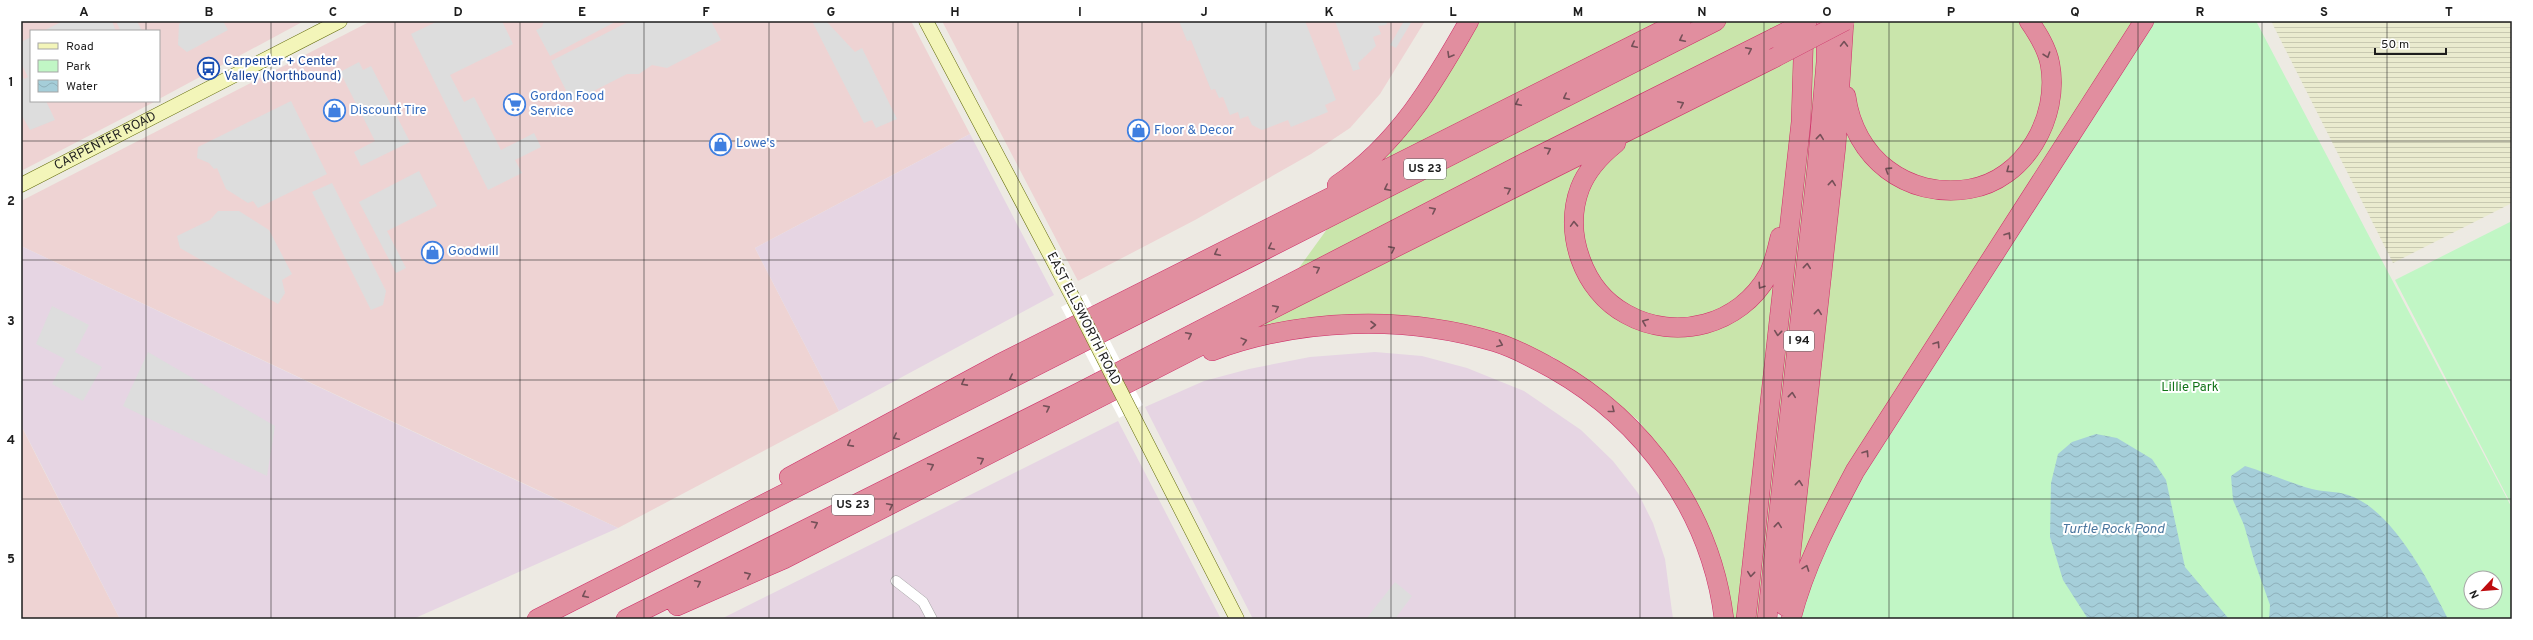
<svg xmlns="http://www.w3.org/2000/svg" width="2533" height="640" viewBox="0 0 2533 640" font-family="Overpass,sans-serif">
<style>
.commercial{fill:#eed3d3}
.industrial{fill:#e6d5e3}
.farmland{fill:url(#farmland-rules)}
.grass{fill:#c9e5ab}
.park{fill:#c1f6c5;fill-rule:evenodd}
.parking{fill:#ddd}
.water{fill:url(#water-waves)}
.pier{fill:#fff}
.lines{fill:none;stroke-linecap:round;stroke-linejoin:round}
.street-casing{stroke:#a4a4a4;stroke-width:11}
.secondary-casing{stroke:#636c0b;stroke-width:15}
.highway-casing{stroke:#cd2e67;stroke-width:20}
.street{stroke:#fff;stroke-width:10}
.secondary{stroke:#f3f5b9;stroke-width:14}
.highway{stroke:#e18e9f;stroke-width:19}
.secondary-bridge-casing{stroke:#636c0b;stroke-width:15;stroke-linecap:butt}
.highway-bridge-casing{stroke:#cd2e67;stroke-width:20;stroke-linecap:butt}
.secondary-bridge{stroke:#f3f5b9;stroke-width:14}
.highway-bridge{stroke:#e18e9f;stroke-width:19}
.oneway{stroke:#755058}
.grid{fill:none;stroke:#1d1d1d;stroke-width:1;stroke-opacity:0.55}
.labels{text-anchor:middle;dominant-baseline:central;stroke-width:4;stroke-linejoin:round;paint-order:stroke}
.shield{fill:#fff;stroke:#616161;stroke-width:1}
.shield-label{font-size:12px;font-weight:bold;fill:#1d1d1d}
.transit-label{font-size:13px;fill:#164399;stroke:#fff;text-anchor:start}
.shop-label{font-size:13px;fill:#366cbe;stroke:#fff;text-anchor:start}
.street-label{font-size:13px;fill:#1d1d1d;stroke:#fff}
.park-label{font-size:13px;fill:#117418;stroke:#fff}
.water-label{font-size:14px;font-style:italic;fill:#4c779f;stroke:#fff}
.neatline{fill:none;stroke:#1d1d1d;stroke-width:1.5}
.grid-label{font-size:13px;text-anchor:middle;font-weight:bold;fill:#1d1d1d}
</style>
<defs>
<pattern id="farmland-rules" width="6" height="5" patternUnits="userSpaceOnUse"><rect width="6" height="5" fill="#eaebcf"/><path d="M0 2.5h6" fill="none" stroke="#c8c9b1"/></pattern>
<pattern id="water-waves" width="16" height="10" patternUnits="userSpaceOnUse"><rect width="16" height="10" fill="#a5ced9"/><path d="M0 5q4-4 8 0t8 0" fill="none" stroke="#8eb0ba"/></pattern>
</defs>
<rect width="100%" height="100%" fill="#edeae3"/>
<!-- commercial -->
<path class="commercial" d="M21 21H304L159 99V31H31V101H156L21 171Z
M371 21H911L970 134 755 248 839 411 618 528 21 246V201Z
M942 21H1425L1380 94 1350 128 1311 154 1195 220 1078 281Z
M21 425 41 465 120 619H21Z"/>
<!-- industrial -->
<path class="industrial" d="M970 134 1054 295 839 411 755 248Z
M21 246 473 460 618 528 413 619H120L21 425Z
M1375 352 1422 356 1467 368 1524 391 1581 430 1613 461 1638 493 1653 523 1665 559 1673 619H1253L1145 407 1204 381 1249 369 1310 357Z
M1118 421 1221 619H721L894 533Z"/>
<!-- farmland -->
<path class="farmland" d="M2271 21H2512V203L2393 263Z"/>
<!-- grass -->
<path class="grass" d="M1478 21H2134L1800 567 1757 619H1731L1725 579 1694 496 1638 420 1553 357 1458 325 1254 330 1372 167 1430 104Z"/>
<!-- park -->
<path class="park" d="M2150 21H2256L2512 508V619H1794L1827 531ZM2471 578H2495V602H2471Z
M2512 221V506L2395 280Z"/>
<!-- parking -->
<path class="parking" d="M63 21H112L116 31H43Z
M116 21H137L142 31H118L120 30Z
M184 21H223L228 30 187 52 178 45 179 24Z
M438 21H502L513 44 450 75 464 102 474 97 501 150 534 133 541 147 515 160 522 173 488 190 411 34Z
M544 21H617L550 56 536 30 542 27Z
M630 21H711L721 40 667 68 652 65 639 74H627L572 102 551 61Z
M812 21H826L855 52 862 48 897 119 876 128 872 120 864 123Z
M1179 21H1305L1336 100 1325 105 1328 112 1291 127 1288 120 1262 130 1252 125 1248 116 1240 119 1238 112 1230 115 1223 97 1219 98 1215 89 1211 90 1191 40 1187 41Z
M1335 21H1388L1386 25 1378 26 1381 34 1373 37 1376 46 1358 63 1360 69 1353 71Z
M1404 21H1412L1396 48 1390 45Z
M31 37V101H46L55 120 30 130 21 114V72L24 79 28 77 21 63V42Z
M359 62 363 70 371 66 410 142 361 166 354 152 375 141 340 72Z
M291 101 327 174 258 208 253 201 248 203 226 189 217 168 214 169 209 163 197 158 198 147Z
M419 171 437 206 387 231 406 268 396 273 359 202Z
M332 183 386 291 383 305 371 310 312 192Z
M218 211H239L269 230 292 274 282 280 285 293 278 304 180 248 177 236 210 220Z
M52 306 89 325 75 352 102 367 83 401 52 384 65 359 36 344Z
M148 352 275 426 267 476 123 406Z
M1395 582 1412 596 1395 619H1366Z"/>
<!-- water -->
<path class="water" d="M2096 434 2117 438 2152 459 2166 480 2185 567 2229 619H2088L2063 580 2050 537 2051 483 2058 454 2072 442Z
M2245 466C2268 473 2290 483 2312 489 2324 492 2337 491 2348 495 2391 508 2429 581 2448 619H2269L2270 605 2255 563 2244 525 2233 500 2231 476Z"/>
<!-- pier -->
<path class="pier" d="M1086 294 1143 405 1119 418 1061 307Z"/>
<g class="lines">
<defs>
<path id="street" d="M896 581 923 602 932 619"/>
<g id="secondary">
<path d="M926 21 1074 300"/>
<path id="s1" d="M21 185 340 21"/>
<path d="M1131 412 1237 619"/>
</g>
<path id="highway" d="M1846 96C1854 158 1907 199 1969 189 2025 180 2060 117 2050 64 2047 48 2038 34 2029 21
M1616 143C1601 155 1587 170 1580 188 1563 233 1583 291 1626 314 1676 342 1740 325 1768 275 1774 264 1777 250 1780 237
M1337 185C1398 144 1434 83 1469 21
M1212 351C1301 318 1405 315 1495 342 1515 348 1535 359 1553 369 1645 421 1711 513 1724 619
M789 477 999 364 1681 21
M677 606 784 559 1298 296 1774 58
M1785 606 1836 146 1844 21
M537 619 1716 21
M626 619 1080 392 1526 162 1774 38
M1746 619 1801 122 1804 28
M1767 619 1817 167 1826 62V21
M1791 619C1805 565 1829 520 1855 471L2144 21"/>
</defs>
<!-- street casing -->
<use href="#street" class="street-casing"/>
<!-- secondary casing -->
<use href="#secondary" class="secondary-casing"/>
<!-- highway casing -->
<use href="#highway" class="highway-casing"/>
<!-- street -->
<use href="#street" class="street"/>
<!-- secondary -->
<use href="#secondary" class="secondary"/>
<!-- highway -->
<use href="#highway" class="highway"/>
<defs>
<path id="secondary-bridge" d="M1074 300 1131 412"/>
<path id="highway-bridge" d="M1774 38 1807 21
M1774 58 1845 21"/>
</defs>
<!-- secondary-bridge casing -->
<use href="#secondary-bridge" class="secondary-bridge-casing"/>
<!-- highway-bridge casing -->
<use href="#highway-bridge" class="highway-bridge-casing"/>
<!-- secondary-bridge -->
<use href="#secondary-bridge" class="secondary-bridge"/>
<!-- highway-bridge -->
<use href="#highway-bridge" class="highway-bridge"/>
</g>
<!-- one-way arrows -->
<defs><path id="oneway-chevron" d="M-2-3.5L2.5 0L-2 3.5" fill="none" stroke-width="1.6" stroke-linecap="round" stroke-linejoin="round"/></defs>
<g class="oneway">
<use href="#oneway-chevron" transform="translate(1682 39) rotate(153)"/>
<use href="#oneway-chevron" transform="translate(1844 44) rotate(-89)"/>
<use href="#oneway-chevron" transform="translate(1634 45) rotate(153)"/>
<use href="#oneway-chevron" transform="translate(1749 50) rotate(-26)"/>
<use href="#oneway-chevron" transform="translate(1450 55) rotate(120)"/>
<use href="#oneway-chevron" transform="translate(2047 55) rotate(71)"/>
<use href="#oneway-chevron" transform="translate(1566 97) rotate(153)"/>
<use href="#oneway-chevron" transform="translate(1518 103) rotate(153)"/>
<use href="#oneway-chevron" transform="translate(1681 104) rotate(-26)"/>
<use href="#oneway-chevron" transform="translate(1820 137) rotate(-84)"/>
<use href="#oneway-chevron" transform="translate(1548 150) rotate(-27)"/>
<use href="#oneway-chevron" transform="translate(1888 170) rotate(-147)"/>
<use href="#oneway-chevron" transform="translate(2009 170) rotate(143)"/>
<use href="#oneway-chevron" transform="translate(1832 183) rotate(-84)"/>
<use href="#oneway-chevron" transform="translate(1387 188) rotate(153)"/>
<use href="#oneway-chevron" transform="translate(1508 190) rotate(-27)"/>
<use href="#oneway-chevron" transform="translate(1433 210) rotate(-27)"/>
<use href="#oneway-chevron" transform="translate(1574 224) rotate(-92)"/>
<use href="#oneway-chevron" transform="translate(2008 235) rotate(-57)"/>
<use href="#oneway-chevron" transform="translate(1271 247) rotate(153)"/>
<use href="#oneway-chevron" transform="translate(1392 249) rotate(-27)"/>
<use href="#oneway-chevron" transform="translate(1217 253) rotate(153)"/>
<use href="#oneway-chevron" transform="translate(1807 266) rotate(-84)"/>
<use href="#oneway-chevron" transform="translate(1317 269) rotate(-27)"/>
<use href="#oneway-chevron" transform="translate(1761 286) rotate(123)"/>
<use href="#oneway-chevron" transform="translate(1276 308) rotate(-27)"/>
<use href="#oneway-chevron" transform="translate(1818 312) rotate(-84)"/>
<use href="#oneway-chevron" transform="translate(1645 322) rotate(-158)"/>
<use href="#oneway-chevron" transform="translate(1373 325)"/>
<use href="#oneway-chevron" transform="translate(1778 333) rotate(96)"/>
<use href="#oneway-chevron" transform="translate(1189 335) rotate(-27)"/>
<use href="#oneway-chevron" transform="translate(1244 341) rotate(-15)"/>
<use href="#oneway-chevron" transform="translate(1500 344) rotate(22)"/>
<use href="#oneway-chevron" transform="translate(1937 344) rotate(-57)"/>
<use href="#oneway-chevron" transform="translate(1012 378) rotate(153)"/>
<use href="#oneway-chevron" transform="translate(964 383) rotate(152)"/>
<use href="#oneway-chevron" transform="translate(1792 395) rotate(-84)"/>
<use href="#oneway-chevron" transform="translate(1047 408) rotate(-27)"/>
<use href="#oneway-chevron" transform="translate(1612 410) rotate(38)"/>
<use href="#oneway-chevron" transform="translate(896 437) rotate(153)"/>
<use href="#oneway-chevron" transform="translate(850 444) rotate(152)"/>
<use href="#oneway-chevron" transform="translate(1866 453) rotate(-57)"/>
<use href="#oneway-chevron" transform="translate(981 460) rotate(-27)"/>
<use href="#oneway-chevron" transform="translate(931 466) rotate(-27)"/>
<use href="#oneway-chevron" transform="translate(1799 483) rotate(-84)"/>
<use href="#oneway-chevron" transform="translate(890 506) rotate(-27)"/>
<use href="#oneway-chevron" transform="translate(815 524) rotate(-27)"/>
<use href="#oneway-chevron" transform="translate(1778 525) rotate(-84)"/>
<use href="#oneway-chevron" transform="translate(1806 568) rotate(-70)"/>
<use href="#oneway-chevron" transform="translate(1751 574) rotate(96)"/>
<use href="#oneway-chevron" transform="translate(748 575) rotate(-24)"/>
<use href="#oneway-chevron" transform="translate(698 583) rotate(-27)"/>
<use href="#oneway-chevron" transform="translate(585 595) rotate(153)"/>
</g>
<!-- grid -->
<path class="grid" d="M146 21V31M271 21V619M395 21V619M520 21V619M644 21V619M769 21V619M893 21V619M1018 21V619M1142 21V619M1266 21V619M1391 21V619M1515 21V619M1640 21V619M1764 21V619M1889 21V619M2013 21V619M2138 21V619M2262 21V619M2387 21V619M146 101V619M21 141H2512M21 260H2512M21 380H2512M21 499H2512"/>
<!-- icons -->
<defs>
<symbol id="bus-ring" viewBox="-11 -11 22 22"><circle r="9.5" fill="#fff" stroke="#1a4fb4" stroke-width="1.5"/><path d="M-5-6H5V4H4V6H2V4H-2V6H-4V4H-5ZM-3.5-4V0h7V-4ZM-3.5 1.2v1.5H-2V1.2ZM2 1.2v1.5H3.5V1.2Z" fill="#1a4fb4"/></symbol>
<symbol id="supermarket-ring" viewBox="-11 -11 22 22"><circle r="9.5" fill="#fff" stroke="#3f7fe0" stroke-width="1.5"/><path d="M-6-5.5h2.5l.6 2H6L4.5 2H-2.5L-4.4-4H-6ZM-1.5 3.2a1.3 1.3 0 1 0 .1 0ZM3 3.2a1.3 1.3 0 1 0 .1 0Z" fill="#3f7fe0"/></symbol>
<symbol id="shop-ring" viewBox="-11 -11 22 22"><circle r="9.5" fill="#fff" stroke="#3f7fe0" stroke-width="1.5"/><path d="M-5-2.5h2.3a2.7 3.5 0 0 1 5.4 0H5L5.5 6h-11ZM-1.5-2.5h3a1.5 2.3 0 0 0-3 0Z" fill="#3f7fe0"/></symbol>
</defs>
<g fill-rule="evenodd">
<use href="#bus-ring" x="196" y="56" width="25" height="25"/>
<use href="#supermarket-ring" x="502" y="92" width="25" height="25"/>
<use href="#shop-ring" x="322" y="98" width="25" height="25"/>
<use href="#shop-ring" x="1126" y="118" width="25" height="25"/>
<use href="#shop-ring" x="708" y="132" width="25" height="25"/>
<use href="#shop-ring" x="420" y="240" width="25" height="25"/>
</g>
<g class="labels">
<!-- shield labels -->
<g class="shield">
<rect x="1404" y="159" width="42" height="20" rx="3"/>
<rect x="1784" y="331" width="30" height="20" rx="3"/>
<rect x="832" y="495" width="42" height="20" rx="3"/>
</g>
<g class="shield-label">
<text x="1425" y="169">US 23</text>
<text x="1799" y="341">I 94</text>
<text x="853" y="505">US 23</text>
</g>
<!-- transit labels -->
<g class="transit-label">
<text x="224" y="62">Carpenter + Center<tspan x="224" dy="15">Valley (Northbound)</tspan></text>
</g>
<!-- shop labels -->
<g class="shop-label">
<text x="530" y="97">Gordon Food<tspan x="530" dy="15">Service</tspan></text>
<text x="350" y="111">Discount Tire</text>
<text x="1154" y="131">Floor &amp; Decor</text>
<text x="736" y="144">Lowe's</text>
<text x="448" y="252">Goodwill</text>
</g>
<!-- street labels -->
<g class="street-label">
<text stroke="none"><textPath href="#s1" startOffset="95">CARPENTER ROAD</textPath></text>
<text transform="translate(1083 319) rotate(63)">EAST ELLSWORTH ROAD</text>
</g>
<!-- park labels -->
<g class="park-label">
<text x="2190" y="388">Lillie Park</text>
</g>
<!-- water labels -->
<g class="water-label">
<text x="2113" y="529">Turtle Rock Pond</text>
</g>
</g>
<!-- border -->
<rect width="2533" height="640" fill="none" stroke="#ffffff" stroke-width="44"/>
<!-- legend -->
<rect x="30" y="30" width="130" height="72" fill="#ffffff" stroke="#a5a5a5"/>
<rect x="38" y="43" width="20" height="6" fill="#f3f5b9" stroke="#a5a5a5"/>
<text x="66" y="50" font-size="12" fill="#1d1d1d">Road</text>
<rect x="38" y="60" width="20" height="12" fill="#c1f6c5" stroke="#a5a5a5"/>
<text x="66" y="70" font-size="12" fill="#1d1d1d">Park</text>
<rect x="38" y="80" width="20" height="12" fill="url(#water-waves)" stroke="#a5a5a5"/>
<text x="66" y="90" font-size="12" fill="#1d1d1d">Water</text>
<!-- north arrow -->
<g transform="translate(2483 590) rotate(244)"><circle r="19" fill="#ffffff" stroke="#a5a5a5"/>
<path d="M0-3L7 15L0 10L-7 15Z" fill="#be0b0e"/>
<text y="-6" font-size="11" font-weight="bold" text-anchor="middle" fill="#1d1d1d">N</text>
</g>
<!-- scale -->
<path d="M2375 48v6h71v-6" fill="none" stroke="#1d1d1d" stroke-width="2"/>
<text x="2381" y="48" font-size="12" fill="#1d1d1d" stroke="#ffffff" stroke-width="3" paint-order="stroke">50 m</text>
<rect x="22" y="22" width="2489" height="596" class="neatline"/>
<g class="grid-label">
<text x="84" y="16">A</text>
<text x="209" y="16">B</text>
<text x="333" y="16">C</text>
<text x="458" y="16">D</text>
<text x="582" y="16">E</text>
<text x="706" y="16">F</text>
<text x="831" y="16">G</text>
<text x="955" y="16">H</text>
<text x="1080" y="16">I</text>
<text x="1204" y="16">J</text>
<text x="1329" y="16">K</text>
<text x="1453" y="16">L</text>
<text x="1578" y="16">M</text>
<text x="1702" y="16">N</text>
<text x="1827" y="16">O</text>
<text x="1951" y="16">P</text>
<text x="2075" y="16">Q</text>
<text x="2200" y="16">R</text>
<text x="2324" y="16">S</text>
<text x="2449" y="16">T</text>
<text x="11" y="86">1</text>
<text x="11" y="205">2</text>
<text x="11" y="325">3</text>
<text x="11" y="444">4</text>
<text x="11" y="563">5</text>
</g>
</svg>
